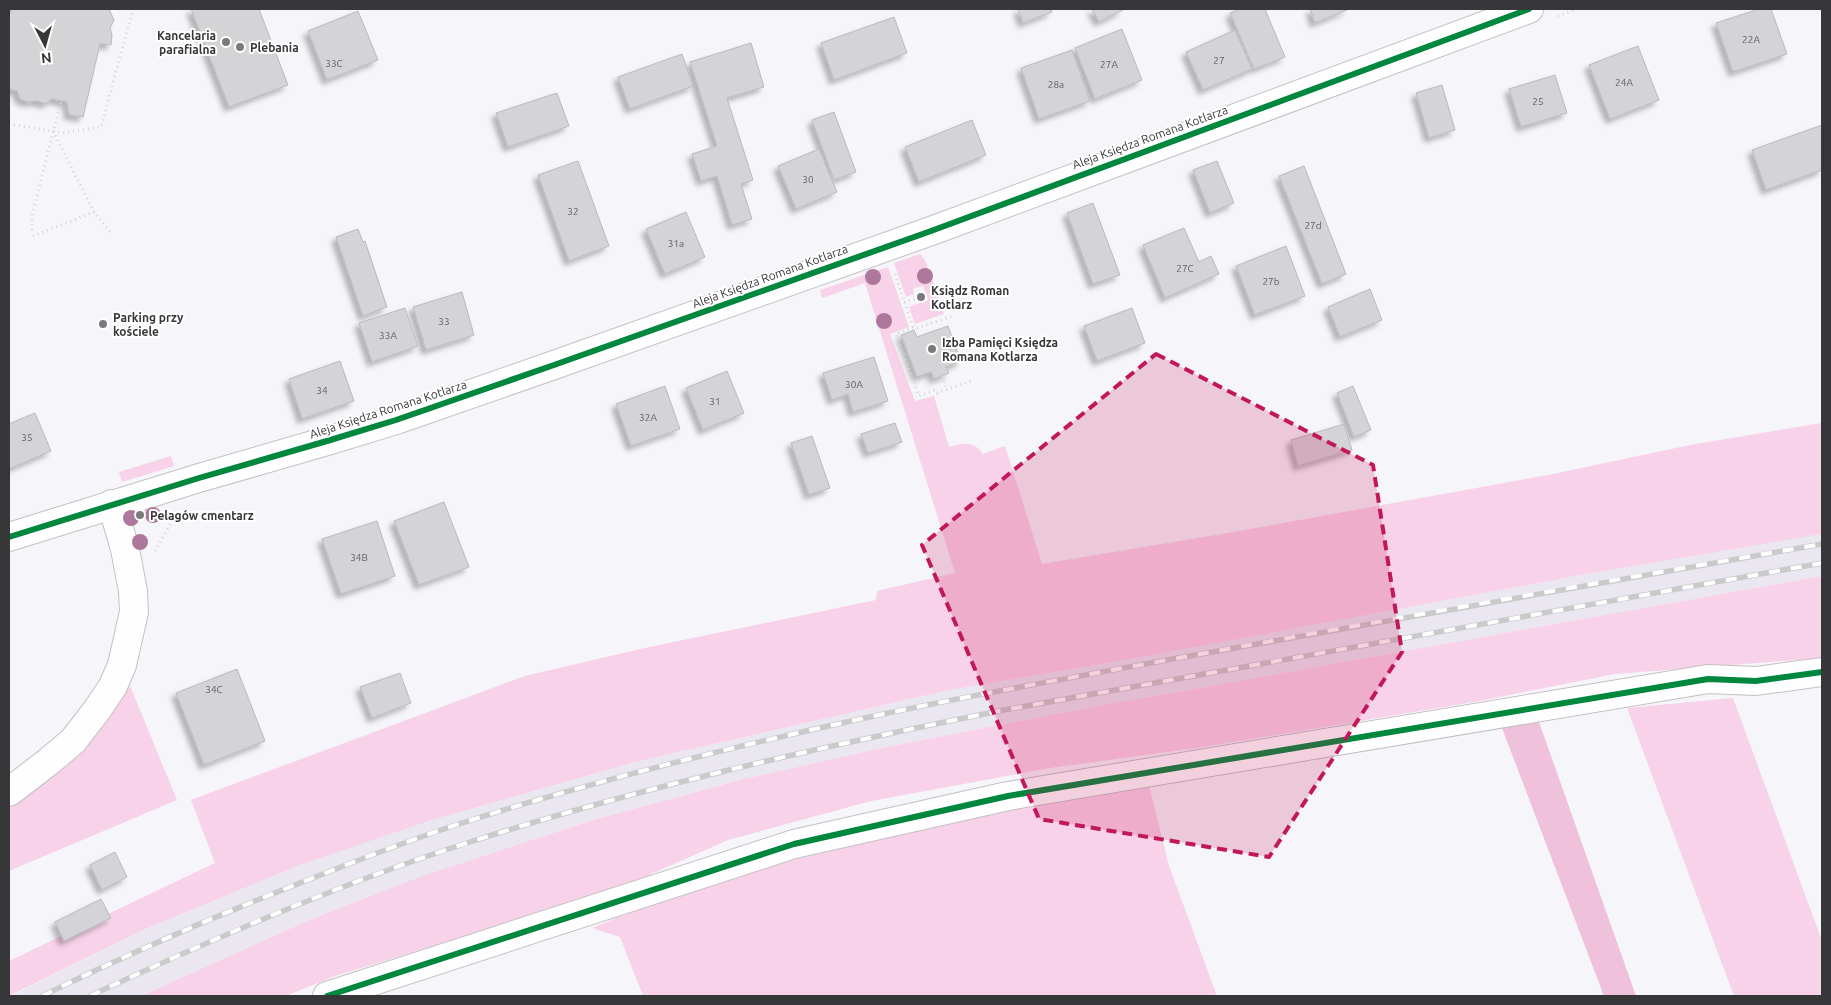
<svg xmlns="http://www.w3.org/2000/svg" width="1831" height="1005" viewBox="0 0 1831 1005" font-family="Ubuntu,sans-serif">
<style>
.built{fill:#eae7f0}
.green{fill:#f8d2e8}
.forest{fill:#efc1db}
.building{fill:#d4d3d6;stroke:#bbb9bc;filter:url(#shadow)}
.lines{fill:none;stroke-linecap:round;stroke-linejoin:round}
.minor-casing{stroke:#c2c1c5;stroke-width:30}
.path{stroke:#d5d5d6;stroke-width:3;stroke-dasharray:1 4;stroke-linecap:butt}
.minor{stroke:#fefefe;stroke-width:28}
.rail-casing{stroke:#cacacb;stroke-width:5.5}
.rail{stroke:#fff;stroke-width:4;stroke-dasharray:11;stroke-linecap:butt}
.cycleway-casing{stroke:#fff;stroke-width:9}
.cycleway{stroke:#00873e;stroke-width:6}
.tree{fill:#ae789d}
.marked{fill:#c2185b;fill-opacity:0.2;stroke:#c2185b;stroke-width:4;stroke-dasharray:10 6;stroke-linejoin:round}
.poi-dot{fill:#7a797c;stroke:#fff;stroke-width:2}
.labels{text-anchor:middle;dominant-baseline:central;stroke-width:4;stroke-linejoin:round;paint-order:stroke}
.number-label{font-size:10px;fill:#5e5d60}
.poi-label{font-size:12px;font-weight:bold;fill:#373639;stroke:#fff;text-anchor:start}
.street-label{font-size:12px;fill:#373639;stroke:#fff}
</style>
<defs>
<filter id="shadow"><feDropShadow dx="-4.5" dy="4.5" stdDeviation="2.5" flood-color="#0004"/></filter>
</defs>
<rect width="100%" height="100%" fill="#f6f5f9"/>
<!-- built -->
<path class="built" d="M1822 534V576L1060 713 877 749 740 780 593 820 419 877 307 921 141 996H11L143 930 300 865 432 820 635 762 945 691 1158 654 1581 575Z"/>
<!-- green -->
<path class="green" d="M920 254 925 260 944 314 915 324 909 307 928 300 923 286 913 289 914 294 906 297 894 263Z
M888 267 909 327 890 334 915 401 934 396 949 447C963 443 974 440 983 454L1005 446 1042 564 1234 532 1553 474 1690 445 1822 423V534L1581 575 1158 654 945 691 635 762 432 820 300 865 143 930 9 996V961L215 863 191 800 525 676 640 649 876 600 877 591 955 573 865 283 822 298 820 290Z
M171 456 174 466 122 482 119 472Z
M1822 576V658L1615 674 1474 702 1197 748 1050 768 871 801 728 840 611 892 335 976 286 996H141L307 921 419 877 593 820 740 780 877 749 1060 713Z
M130 686 177 800 9 871V805L75 753Z
M1733 698 1822 941V996H1734L1627 708Z
M1149 785 1169 866 1217 996H643L620 937 592 928 635 910 746 869 1027 803Z"/>
<!-- forest -->
<path class="forest" d="M1539 722 1636 996H1604L1502 728Z"/>
<!-- building -->
<path class="building" d="M11 9H109L114 20 110 28 112 34 111 45 100 44 83 117 69 115 67 102 52 99 46 104 37 101 27 102 20 99 17 91 9 89V17Z
M191 9H259L288 85 229 107Z
M1018 9H1051L1052 12 1023 23Z
M1092 9H1122L1123 10 1099 22Z
M1240 9H1265L1285 57 1254 69 1230 13Z
M1310 9H1349L1315 23Z
M1759 9H1771L1787 54 1733 72 1716 23Z
M358 11 378 60 327 80 308 31Z
M894 17 907 53 834 80 821 43Z
M1122 29 1142 80 1095 99 1075 48Z
M1235 30 1252 69 1203 90 1186 52Z
M751 43 764 87 727 98 753 180 741 184 752 219 732 225 717 176 701 181 692 154 717 146 690 62Z
M1638 46 1659 100 1610 119 1589 65Z
M1072 50 1090 101 1039 119 1021 68Z
M682 54 693 86 630 109 618 77Z
M1555 75 1567 113 1521 127 1509 89Z
M1442 85 1455 130 1429 138 1416 93Z
M557 93 569 126 508 147 496 113Z
M834 112 856 172 834 180 812 120Z
M972 120 986 155 919 182 905 147Z
M1822 125V170L1766 190 1752 150Z
M819 149 837 192 796 209 778 166Z
M578 161 609 246 569 261 538 175Z
M1217 161 1234 203 1210 213 1193 170Z
M1304 166 1346 274 1322 284 1279 176Z
M1093 203 1120 275 1093 284 1067 213Z
M686 212 705 257 665 274 646 229Z
M1184 228 1199 262 1211 256 1219 274 1165 298 1143 245Z
M358 229 363 242 365 241 387 307 363 316 336 237Z
M1286 246 1305 296 1255 315 1236 266Z
M1370 289 1382 320 1340 337 1328 307Z
M462 292 474 335 426 350 413 307Z
M405 308 418 346 372 362 359 323Z
M1132 308 1145 343 1097 361 1084 326Z
M948 326 961 361 946 367 949 373 942 376 934 379 931 372 917 377 901 335 914 330 917 337Z
M874 357 888 401 853 412 848 394 832 400 823 373Z
M340 361 354 401 302 419 289 379Z
M727 371 744 413 703 430 686 388Z
M665 386 680 429 631 446 616 404Z
M1353 386 1371 430 1354 437 1337 393Z
M35 413 51 451 9 469V424Z
M895 423 902 442 868 453 861 434Z
M1344 424 1352 450 1298 466 1291 440Z
M812 436 830 488 809 495 791 443Z
M444 502 469 567 419 585 394 521Z
M377 521 395 576 341 594 322 539Z
M237 669 265 741 204 765 176 693Z
M400 673 411 703 372 718 360 687Z
M115 852 127 877 102 890 90 865Z
M101 899 111 918 64 941 55 922Z"/>
<g class="lines">
<defs>
<path id="minor" d="M9 537 199 478 327 441 396 420 554 365 931 231 1529 9
M9 792 48 762 73 741 97 710 113 686 122 665 134 612 133 591 125 549 112 504
M327 996 794 844 1008 796 1708 679 1756 681 1822 672"/>
</defs>
<!-- minor casing -->
<use href="#minor" class="minor-casing"/>
<!-- path -->
<path class="path" d="M1558 16 1576 9
M9 124 63 133 101 127 133 9
M53 131 94 212 112 234
M32 230V216L61 101
M33 236 94 212
M895 274 913 327 917 328 953 316
M904 302 918 298
M913 327 896 334 919 396 935 390 937 393 974 380
M942 376 947 390
M155 551 174 517"/>
<!-- minor -->
<use href="#minor" class="minor"/>
<defs>
<path id="rail" d="M42 996C134 951 227 911 323 874 369 856 415 838 462 823 597 780 735 746 874 716 977 694 1080 676 1184 657 1396 618 1609 581 1822 544
M90 996C212 939 341 883 470 842 645 786 824 746 1004 710L1822 563"/>
</defs>
<!-- rail casing -->
<use href="#rail" class="rail-casing"/>
<!-- rail -->
<use href="#rail" class="rail"/>
<defs>
<path id="cycleway" d="M9 537 199 478 327 441 396 420 554 365 931 231 1529 9
M327 996 794 844 1008 796 1708 679 1756 681 1822 672"/>
</defs>
<!-- cycleway casing -->
<use href="#cycleway" class="cycleway-casing"/>
<!-- cycleway -->
<use href="#cycleway" class="cycleway"/>
</g>
<!-- trees -->
<g class="tree">
<circle cx="925" cy="276" r="8"/>
<circle cx="873" cy="277" r="8"/>
<circle cx="884" cy="321" r="8"/>
<circle cx="153" cy="515" r="8"/>
<circle cx="131" cy="518" r="8"/>
<circle cx="140" cy="542" r="8"/>
</g>
<!-- marked area -->
<path class="marked" d="M1156 354 1373 465 1402 652 1269 857 1039 819 922 545Z"/>
<!-- markers -->
<g class="poi-dot">
<circle cx="226" cy="42" r="5"/>
<circle cx="240" cy="47" r="5"/>
<circle cx="921" cy="297" r="5"/>
<circle cx="103" cy="324" r="5"/>
<circle cx="932" cy="349" r="5"/>
<circle cx="140" cy="515" r="5"/>
</g>
<g class="labels">
<!-- number labels -->
<g class="number-label">
<text x="1751" y="39">22A</text>
<text x="1219" y="60">27</text>
<text x="334" y="63">33C</text>
<text x="1109" y="64">27A</text>
<text x="1624" y="82">24A</text>
<text x="1056" y="84">28a</text>
<text x="1538" y="101">25</text>
<text x="808" y="179">30</text>
<text x="573" y="211">32</text>
<text x="1313" y="225">27d</text>
<text x="676" y="243">31a</text>
<text x="1185" y="268">27C</text>
<text x="1271" y="281">27b</text>
<text x="444" y="321">33</text>
<text x="388" y="335">33A</text>
<text x="854" y="384">30A</text>
<text x="322" y="390">34</text>
<text x="715" y="401">31</text>
<text x="648" y="417">32A</text>
<text x="27" y="437">35</text>
<text x="359" y="557">34B</text>
<text x="214" y="689">34C</text>
</g>
<!-- poi labels -->
<g class="poi-label">
<text x="216" y="35" text-anchor="end">Kancelaria<tspan x="216" dy="14">parafialna</tspan></text>
<text x="250" y="47">Plebania</text>
<text x="931" y="290">Ksiądz Roman<tspan x="931" dy="14">Kotlarz</tspan></text>
<text x="113" y="317">Parking przy<tspan x="113" dy="14">kościele</tspan></text>
<text x="942" y="342">Izba Pamięci Księdza<tspan x="942" dy="14">Romana Kotlarza</tspan></text>
<text x="150" y="515">Pelagów cmentarz</text>
</g>
<!-- street labels -->
<g class="street-label">
<text transform="translate(1150 137) rotate(-20)">Aleja Księdza Romana Kotlarza</text>
<text transform="translate(770 276) rotate(-20)">Aleja Księdza Romana Kotlarza</text>
<text transform="translate(388 409) rotate(-18)">Aleja Księdza Romana Kotlarza</text>
</g>
</g>
<!-- border -->
<rect width="1831" height="1005" fill="none" stroke="#373639" stroke-width="20"/>
<!-- north arrow -->
<g transform="translate(45 45) rotate(174)" stroke="#ffffff" stroke-width="4" paint-order="stroke">
<path d="M0-4L9 19L0 12L-9 19Z" fill="#373639"/>
<text y="-8" font-size="14" font-weight="bold" text-anchor="middle" fill="#373639">N</text>
</g>
</svg>
